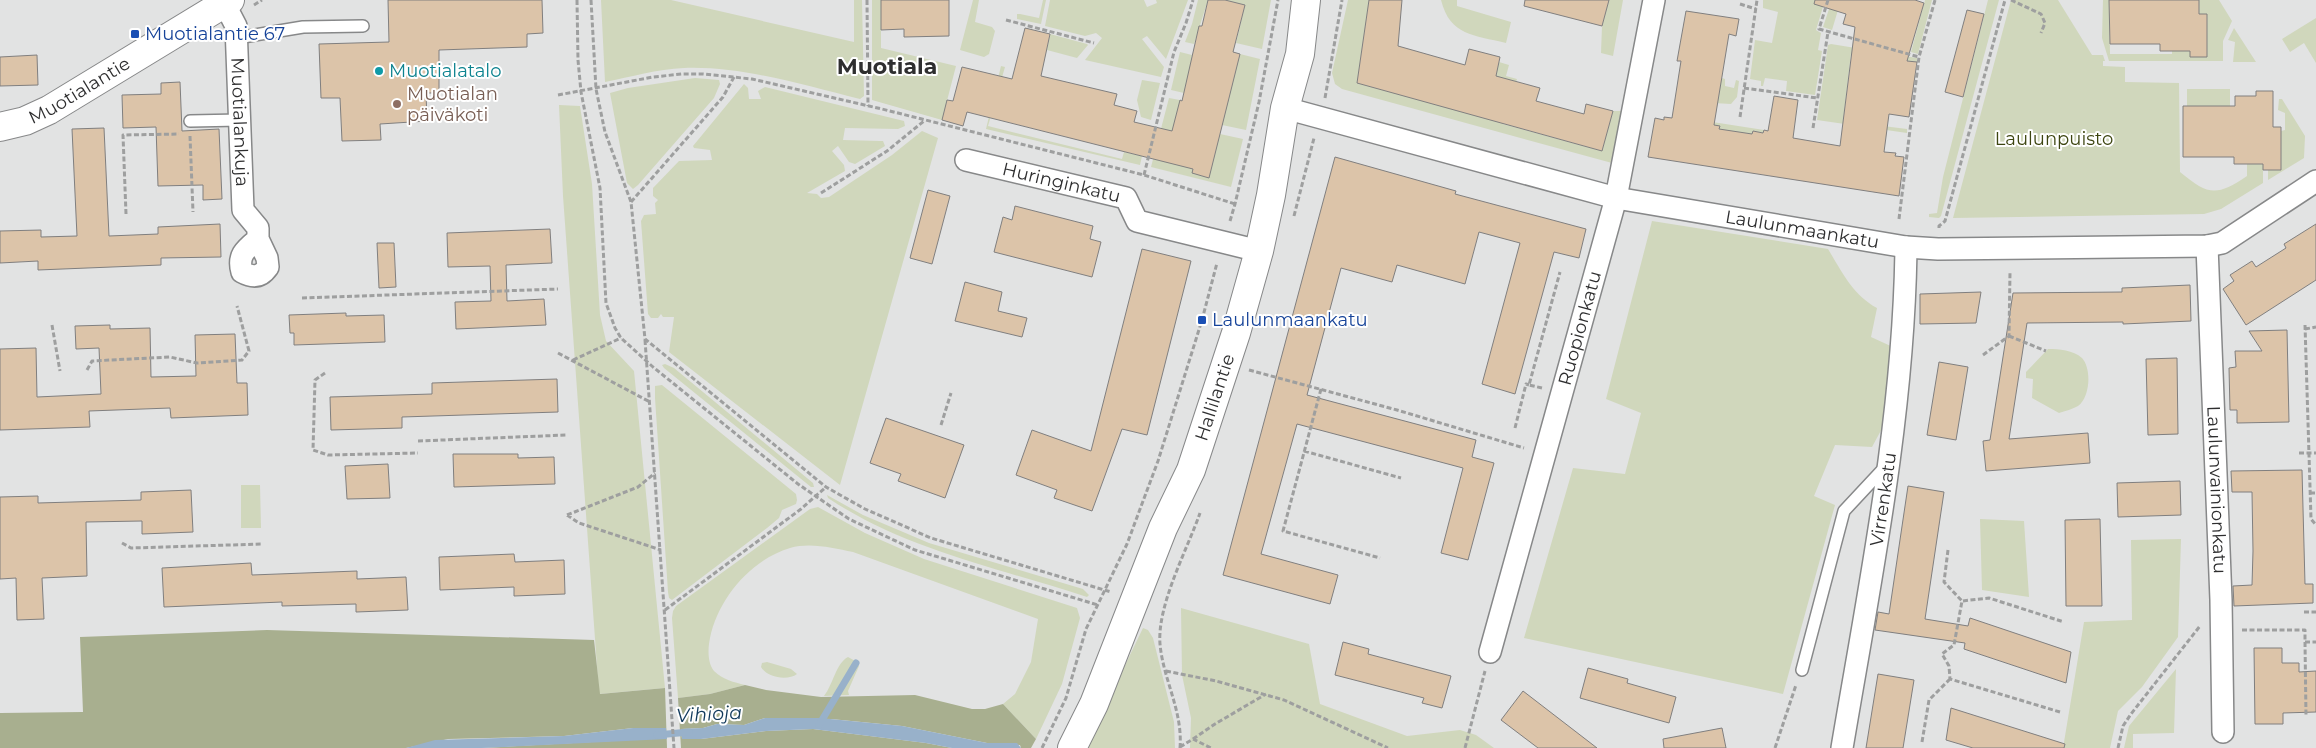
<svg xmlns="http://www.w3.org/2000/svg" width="2316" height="748" viewBox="0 0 2316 748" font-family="Montserrat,sans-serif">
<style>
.green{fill:#d0d7bc}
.forest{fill:#a8af8f}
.water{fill:#98b1ca}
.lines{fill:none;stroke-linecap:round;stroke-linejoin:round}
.stream{stroke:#98b1ca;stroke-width:7}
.building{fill:#dcc4a9;stroke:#807f7f}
.lane-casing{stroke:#878889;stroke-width:14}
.street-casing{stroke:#878889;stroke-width:24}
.secondary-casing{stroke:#878889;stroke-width:30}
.path{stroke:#9e9f9f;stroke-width:3;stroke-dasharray:5 2.5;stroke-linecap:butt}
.lane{stroke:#fff;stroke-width:11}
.street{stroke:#fff;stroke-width:21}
.secondary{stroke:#fff;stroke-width:28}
.transit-dot{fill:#1a4fb4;stroke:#fff;stroke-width:2}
.culture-dot{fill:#0f9aa8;stroke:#fff;stroke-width:2}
.education-dot{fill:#8d6e63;stroke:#fff;stroke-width:2}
.labels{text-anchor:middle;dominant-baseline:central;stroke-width:4;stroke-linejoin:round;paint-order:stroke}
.transit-label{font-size:18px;fill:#164399;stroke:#fff;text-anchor:start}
.culture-label{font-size:18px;fill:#0d838f;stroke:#fff;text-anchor:start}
.street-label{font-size:18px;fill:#2e2e2f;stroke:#fff}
.education-label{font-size:18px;fill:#785e54;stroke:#fff;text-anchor:start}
.park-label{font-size:18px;fill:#3d4510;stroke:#fff}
.water-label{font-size:19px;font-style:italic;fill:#113a5c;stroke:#fff}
.district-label{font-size:22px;font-weight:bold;fill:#2e2e2f;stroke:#fff}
</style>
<rect width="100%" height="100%" fill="#e2e3e3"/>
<!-- green -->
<path class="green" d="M601 0H671L854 42V0H862L864 96 860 99C803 85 743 66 684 68 657 69 631 77 605 82Z
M872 0H881V48L956 66 942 120 872 100Z
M973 0H979L975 22 992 27 995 31 989 54 984 57 960 50Z
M1043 0H1046L1041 24 1017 19V14H1020L1039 18Z
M1050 0H1144L1147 7 1157 3 1156 0H1188L1166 59 1147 36 1142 39 1164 67 1161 77 1085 60 1102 38 1096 33 1085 36 1045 26Z
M1198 0H1208L1194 44 1185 42 1192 24Z
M1225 0H1271L1262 49 1236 43 1245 5Z
M1348 0H1369L1357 83 1484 118 1499 62 1509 65 1506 76 1517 79 1503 124 1602 151 1613 111H1627L1612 163 1342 89 1335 84 1332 73Z
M1441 0H1457V6L1511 22 1506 43C1474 35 1450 36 1441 0Z
M1609 0H1623L1613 56 1601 53 1602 26Z
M1763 0H1825L1816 30 1821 33 1818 50 1822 51 1815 95 1786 91 1787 81 1765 78 1763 86H1761V81L1750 79 1755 40 1772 43 1778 12 1763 8Z
M1832 0H1841L1832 30 1823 27Z
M1925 0H1932L1918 54 1911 52Z
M1988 0H1999L1941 216 1939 218 1929 217V214L1937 213 1943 177Z
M2011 0H2058L2092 55H2103L2105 61H2103V66L2125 67V82L2179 83 2180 172C2208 195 2216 197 2247 176V164H2263V183L2221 209 2204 214 1953 218Z
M2103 0H2109L2110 54H2172V51H2190V57L2207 56V14H2199V0H2219L2232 21 2223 41V61H2109L2102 38Z
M2316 18V63L2304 43 2290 52 2282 39Z
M2234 28 2256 62H2233L2235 42 2228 40Z
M1050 34 1087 44 1088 45 1077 58 1047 50Z
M1831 44 1917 58V62L1851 54 1843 121 1907 129V133L1817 120 1828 45Z
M1180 52 1192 55 1191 59H1193L1184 93 1171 90Z
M1240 54 1260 59 1246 130 1222 125Z
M1001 66 1005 67 988 126 1122 159 1124 152 1142 156 1140 165 986 129Z
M695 78 719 80 720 84 714 98 638 185 633 189 627 183 610 93 628 88Z
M1722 78 1725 79V86L1734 88 1736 80 1739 81 1737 97 1731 104 1714 103Z
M1142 80 1160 83 1151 120 1141 117 1137 100Z
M744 84 748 88 749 99H761L758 91 765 87 904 121 905 126 898 129 845 128 843 140 880 141H883L885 146 855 164 849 162 838 146 832 151 844 165 845 171 807 193 817 194 821 198 829 197 892 155 922 131 938 138 840 485 669 352 674 317H663L661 314 658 318H651L648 314 641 221 644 215 656 214 655 203 658 200 653 196V188L679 161 712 160 710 150 694 148 693 146Z
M2187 89H2230V106H2187Z
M1169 98 1180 100 1193 169 1192 173 1209 178 1220 134 1243 139 1231 187 1151 167Z
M2279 99H2282L2305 136 2304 158 2268 180V170H2281V131L2285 130V113L2278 110Z
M559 105 580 106 592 184 600 315 606 341 634 371 665 688 599 694 563 196Z
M1706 121 1764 130 1763 133 1753 131 1752 134 1719 130V127L1706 124Z
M1652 221 1828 249C1842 272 1853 295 1877 308L1871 337 1895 348 1885 423 1872 447 1835 445 1814 496 1835 505 1783 694 1524 638 1573 468 1625 474 1641 413 1606 399Z
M2048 349C2059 349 2073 350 2082 358 2092 369 2090 397 2078 406 2073 409 2065 411 2059 413L2032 398 2033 379 2026 378V372Z
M665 364 674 368 813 483 814 487H811L664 368 662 365Z
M662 385 796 494 797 500 796 504 782 510 779 518 767 528 672 600 669 598 668 592 655 398V386Z
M241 485H260L261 528H241Z
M827 495 863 515 929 543 1083 589 1089 595 1087 597C999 568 906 550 828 498Z
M818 507 865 533 924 559 1077 608 1080 618 1062 684 1036 739 1003 704 1015 694 1031 662 1038 619 853 552C833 548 810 542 790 548 750 560 718 599 710 638 708 648 707 662 714 671 723 680 734 682 745 685L710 694 678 698 672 618 673 611 676 606 810 509Z
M1980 519 2024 521 2029 597 1982 590Z
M2181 539 2178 637 2142 687 2118 711 2110 748H2063L2084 622 2132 620 2131 540Z
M1181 608 1309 644 1320 704 1407 736 1460 730 1476 735 1494 748H1190L1191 718 1182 675Z
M1143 628 1148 630 1153 638 1174 722 1175 748H1085Z
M848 657 857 662 859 666 848 691 849 695 824 696C833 685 836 663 848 657Z
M767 662 791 669 797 674C788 681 767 678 761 667L762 663Z
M2176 669 2174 733 2133 734V748H2124L2129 726Z"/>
<!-- forest -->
<path class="forest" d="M267 630 594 640 600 694 665 688 667 748H482L666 738V728H633L564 736 448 739 406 748H0V713L83 712 80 637Z
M745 685 766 690 821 697 915 695 972 709H985L1003 704 1036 739 1031 748H1021L1020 745 987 743 902 726 831 719 765 718 744 725 717 724 703 728 681 729 682 739H701L766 731 813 729 926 743 952 748H681L678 698 710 694Z"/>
<!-- water -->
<path class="water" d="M765 718H820L902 726 987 743H1017L1021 748H952L926 743 813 729 766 731 701 739H682L681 729 703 728 717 724 744 725Z
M633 728H666L667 739 482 748H406L435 740 564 736Z"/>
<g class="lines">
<!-- stream -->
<path class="stream" d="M819 725 856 663
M657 735 689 732"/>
</g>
<!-- building -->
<path class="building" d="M388 0H542L543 33 527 34V47L439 50V93H426L427 121 380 124 381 140 342 141 340 98H321L319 44 389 42Z
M881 0H949V36L904 37V29L881 30Z
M1208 0H1225L1245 5 1233 52 1240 54 1209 178 1192 173 1193 169 967 112 963 126 942 120 947 100 953 101 962 67 1012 79 1025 28 1050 34 1041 76 1117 94 1114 105 1137 111 1134 122 1172 131 1180 100 1182 101 1199 26H1202Z
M1369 0H1402L1398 46 1465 65 1469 49 1500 57 1496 76 1540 88 1536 101 1584 114 1586 104 1613 111 1602 151 1357 83Z
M1525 0H1609L1602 26 1524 6Z
M1815 0H1915L1924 3 1907 61 1917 62 1909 117 1889 114 1884 152 1896 153 1895 156 1904 157 1899 196 1648 157 1655 118 1664 120V117L1672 118 1681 61H1677L1686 11 1739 19 1736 36 1729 34 1714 125 1720 126 1719 129 1752 134 1753 131 1763 133 1764 130 1768 131 1774 96 1798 100 1793 138 1840 146 1855 27 1843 24 1846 14 1814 4Z
M2109 0H2199V14H2207V57H2190V51H2160V44H2110Z
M1967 10 1984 14 1963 97 1945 92Z
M37 55 38 85 0 86V57Z
M180 82 182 131 219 129 222 199 203 200V185L158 186 156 127 123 128 122 95 161 94V83Z
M2256 91H2273V127H2281V170H2263V164H2234V157H2183V106H2235V96H2256Z
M104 128 109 236 158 234V227L220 224 221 257 161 258V265L38 270V261L0 263V231L41 230V237L77 236 72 129Z
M1335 157 1456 191 1455 194 1586 229 1579 258 1554 252 1515 394 1482 384 1520 243 1479 232 1465 284 1397 265 1392 282 1341 268 1307 395 1476 440 1472 457 1494 463 1468 560 1441 553 1463 468 1297 424 1261 554 1338 575 1330 604 1223 575Z
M928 190 950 196 932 264 910 258Z
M1015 206 1093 226 1090 239 1101 242 1092 277 994 252 1003 217 1012 220Z
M2316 224V280L2246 325 2223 289 2234 281 2230 275 2252 261 2256 267 2286 248 2284 244Z
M550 229 552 263 506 265 507 301 544 299 546 325 456 329 455 302 491 301 490 266 448 267 447 233Z
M377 243H394L396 287 379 288Z
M1142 249 1191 261 1147 435 1122 429 1092 511 1054 498 1057 490 1016 475 1032 430 1091 451Z
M965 282 1002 292 998 311 1027 318 1022 337 955 321Z
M2190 285 2191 321 2123 324V322L2027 323 2009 439 2088 433 2090 463 1986 471 1983 441 1990 440 2013 293 2122 292V288Z
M1981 292 1976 323 1920 324V294Z
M346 313V316L384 315 385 342 294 345V333H290L289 315Z
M110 325V329L150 328 151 377 196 376 195 335 235 334 237 383H247L248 415 171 418 170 408 89 411 90 427 0 430V349L36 348 37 397 101 394 99 348 76 349 75 326Z
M2287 330 2289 422 2237 423V410H2230L2229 368 2236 367 2235 351H2262L2249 331Z
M2177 358 2178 434 2148 435 2146 359Z
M1939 362 1968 367 1956 440 1927 435Z
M557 379 558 412 402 417V428L331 430 330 397 432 394V383Z
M886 418 964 445 945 498 898 481 901 474 870 463Z
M453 454H518V458L554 457 555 484 454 487Z
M388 464 390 498 347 499 345 466Z
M2302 470 2305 584H2313V603L2234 606 2233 586 2252 585 2253 551 2252 492H2232L2231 471Z
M2180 481 2181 515 2118 517 2117 483Z
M1908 486 1944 492 1925 619 1968 626 1970 618 2071 652 2066 683 1964 649 1965 643 1875 630 1878 612 1889 614Z
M191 490 193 532 142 534V521L86 522 87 576 42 578 44 619 17 620 16 578 0 579V497L38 496V503L141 500V492Z
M2100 519 2102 606H2066L2065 520Z
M514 554 515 562 564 560 565 594 514 596V587L440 590 439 557Z
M251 563 252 575 357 571V579L406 577 408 610 356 612V604L282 606V602L164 607 162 568Z
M1343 642 1369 649 1368 654 1451 676 1442 708 1422 703 1424 698 1335 675Z
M2254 648H2282V663H2299V672L2316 671V712L2283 713V724H2255Z
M1588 668 1628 679 1627 683 1676 697 1669 723 1580 698Z
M1878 674 1914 680 1903 748H1866Z
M1523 691 1597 748H1538L1501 720Z
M1951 708 2065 744 2064 748H1973L1946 740Z
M1722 728 1726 748H1664L1663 739Z"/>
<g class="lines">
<defs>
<path id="lane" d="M237 38 303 27 363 26
M190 121 240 120
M1802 670 1844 511 1886 466"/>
<g id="street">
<path id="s1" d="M224 3 236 26 243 210 258 228V239C246 249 237 255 242 272 253 278 261 277 268 267L267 258 258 239"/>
<path id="s2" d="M1285 108 1616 198 1906 247 1938 249 2207 246 2222 243 2316 181"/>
<path id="s3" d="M966 160 1126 198 1137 221 1259 251"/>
<path id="s4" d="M2207 246 2221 600 2223 732"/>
<path id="s5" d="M1490 652 1616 198 1654 0"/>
<path id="s6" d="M1842 748C1870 582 1904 416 1906 247"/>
</g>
<g id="secondary">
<path id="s7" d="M0 127 25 121 49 110 230 0"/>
<path id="s8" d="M1072 748 1094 704 1163 528 1191 470 1236 333 1259 251 1271 195 1285 108 1300 54 1306 0"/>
</g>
</defs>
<!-- lane casing -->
<use href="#lane" class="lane-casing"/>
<!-- street casing -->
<use href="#street" class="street-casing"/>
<!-- secondary casing -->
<use href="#secondary" class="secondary-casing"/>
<!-- path -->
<path class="path" d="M577 0 578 60 581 92 600 188 606 303 615 328 621 338 653 367 798 484 849 519 915 550 1098 605
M591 0 596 89 605 132 631 202 645 339 826 487 865 509 931 538 1111 592
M867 0 868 106
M1828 0 1819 29 1919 57
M2011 0 2041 14 2045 23 2041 33
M1740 4 1756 9
M254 5 262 0
M1006 20 1094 43
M1744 88 1817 98
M558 95 653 77 682 74H703L752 79 882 109 1144 175 1235 204
M1325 98 1342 0
M1740 117 1757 0
M1813 128 1828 32
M190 136 193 212
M1144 175 1174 52 1186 23 1193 0
M821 193 887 151 924 121
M631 202 723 97 734 77
M126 214 123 135 179 134
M1294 216 1314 138
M1899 219 1919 57 1935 0
M1230 221 1235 204 1259 102 1278 0
M1939 228V226L1945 221 2005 0
M302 298 558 289
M52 325 60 371
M2305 325 2311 519 2316 525
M2305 329 2316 327
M2009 336 2046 351
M645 340 674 748
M558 353 650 402
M1983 355 2009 336 2010 272
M573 360 621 338
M87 370 92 361 170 357 197 363 242 360 249 351 237 306
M1249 370 1397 410 1524 448
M325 373 315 380 313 450 328 455 418 453
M1542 388 1529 385 1560 272
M1321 389 1283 531 1380 558
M941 425 951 393
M1515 428 1526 384 1529 385
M418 441 566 435
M1304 451 1401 478
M2299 453H2316
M2310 493H2316
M567 515 579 523 661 550
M567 515 638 487 655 473
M122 543 131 548 262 544
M1948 550 1944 582 1962 601
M665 610 801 509 826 487
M2304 612H2316
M2242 630H2305V642H2316
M2305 642 2306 717
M1166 671 1216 681 1284 700 1388 748
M2060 712 1950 679 1949 666 1942 654 1954 645 1962 601 1989 598 2064 622
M1193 739 1215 724 1266 694
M1922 742 1929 700 1950 679
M1180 747 1193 739 1211 748
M1042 748 1066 698 1086 629 1127 544 1158 461 1202 320 1217 263
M1180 748C1183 711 1163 679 1160 644 1157 605 1187 550 1200 513
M1465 748 1485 671
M1775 748 1796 685
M2118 748 2123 726 2131 714 2200 626"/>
<!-- lane -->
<use href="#lane" class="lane"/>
<!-- street -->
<use href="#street" class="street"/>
<!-- secondary -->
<use href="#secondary" class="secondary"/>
</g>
<!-- markers -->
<g class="transit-dot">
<rect x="130" y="29" width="10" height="10" rx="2.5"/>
<rect x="1197" y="315" width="10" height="10" rx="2.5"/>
</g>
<circle class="culture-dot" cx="379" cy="71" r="5"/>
<circle class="education-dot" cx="397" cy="104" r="5"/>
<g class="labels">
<!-- transit labels -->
<g class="transit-label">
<text x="145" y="34">Muotialantie 67</text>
<text x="1212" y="320">Laulunmaankatu</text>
</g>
<!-- culture labels -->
<g class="culture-label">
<text x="389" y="71">Muotialatalo</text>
</g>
<!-- street labels -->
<g class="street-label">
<text stroke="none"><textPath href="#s7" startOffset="88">Muotialantie</textPath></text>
<text stroke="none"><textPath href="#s1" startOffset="122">Muotialankuja</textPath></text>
<text stroke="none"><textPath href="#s3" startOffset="98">Huringinkatu</textPath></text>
<text stroke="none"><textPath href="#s2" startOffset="532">Laulunmaankatu</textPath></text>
<text stroke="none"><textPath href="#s5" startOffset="336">Ruopionkatu</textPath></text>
<text stroke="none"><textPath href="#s8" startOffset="379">Hallilantie</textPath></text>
<text stroke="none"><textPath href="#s4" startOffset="244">Laulunvainionkatu</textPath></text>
<text stroke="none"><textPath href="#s6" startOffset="252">Virrenkatu</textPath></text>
</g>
<!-- education labels -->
<g class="education-label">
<text x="407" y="94">Muotialan<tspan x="407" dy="21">päiväkoti</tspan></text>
</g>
<!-- park labels -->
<g class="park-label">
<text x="2054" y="139">Laulunpuisto</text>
</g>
<!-- water labels -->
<g class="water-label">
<text transform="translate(709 714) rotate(-3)">Vihioja</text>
</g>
<!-- district labels -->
<g class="district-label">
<text x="887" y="66">Muotiala</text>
</g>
</g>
</svg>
